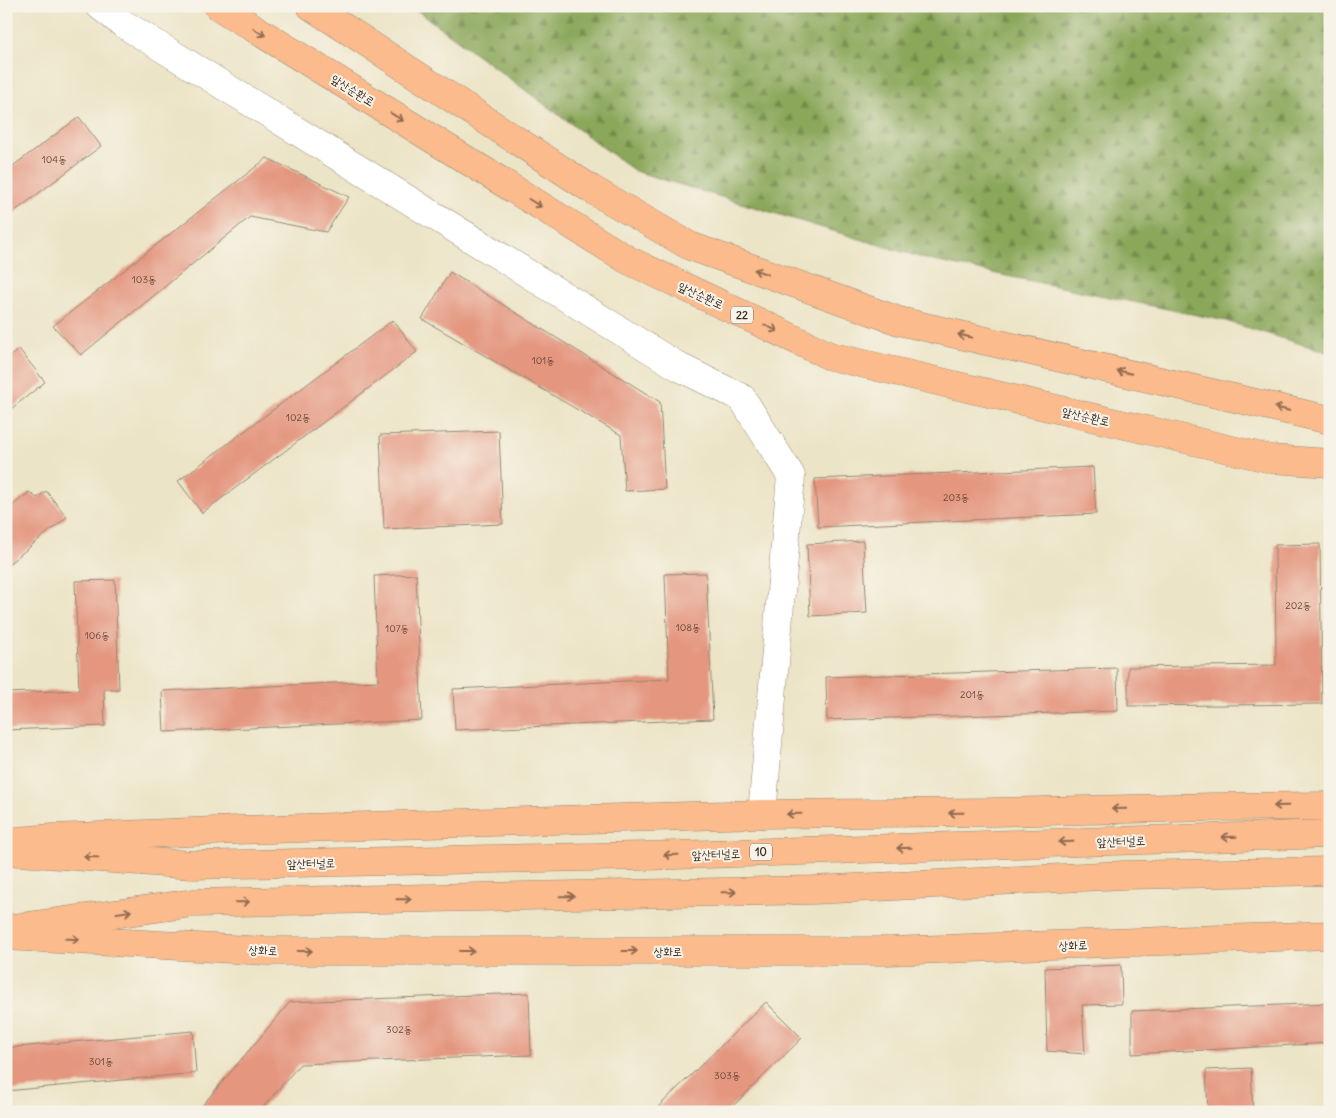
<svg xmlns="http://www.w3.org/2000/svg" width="1336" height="1118" viewBox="0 0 1336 1118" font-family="Delius,'Poor Story',sans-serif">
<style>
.forest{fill:url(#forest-firs);stroke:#62683c}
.building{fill:#e4967f}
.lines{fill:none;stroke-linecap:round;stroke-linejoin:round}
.minor-casing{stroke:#948772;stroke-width:29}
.major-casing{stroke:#948772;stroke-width:29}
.highway-casing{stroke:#948772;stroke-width:29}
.minor{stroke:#fff;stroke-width:28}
.major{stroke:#fbbb8d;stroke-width:28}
.highway{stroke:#fbbb8d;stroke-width:28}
.oneway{stroke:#916b50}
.labels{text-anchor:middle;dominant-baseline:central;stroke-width:4;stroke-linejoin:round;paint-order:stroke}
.number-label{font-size:10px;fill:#654536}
.shield{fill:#f7f3e8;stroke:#73665b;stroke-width:1}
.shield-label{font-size:11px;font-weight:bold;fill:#3b2a1e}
.street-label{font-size:12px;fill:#3b2a1e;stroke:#f7f3e8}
</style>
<defs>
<pattern id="forest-firs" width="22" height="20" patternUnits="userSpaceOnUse" patternTransform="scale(1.25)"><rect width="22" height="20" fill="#8aa75a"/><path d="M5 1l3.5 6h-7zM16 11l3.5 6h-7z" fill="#72884a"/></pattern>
</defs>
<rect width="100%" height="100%" fill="#f7f3e8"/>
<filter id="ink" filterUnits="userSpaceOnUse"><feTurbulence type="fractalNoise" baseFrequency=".02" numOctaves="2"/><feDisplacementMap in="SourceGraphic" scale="10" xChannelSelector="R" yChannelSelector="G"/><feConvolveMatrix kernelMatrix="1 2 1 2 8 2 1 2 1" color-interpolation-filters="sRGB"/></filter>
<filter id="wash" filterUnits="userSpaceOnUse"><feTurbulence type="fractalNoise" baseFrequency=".0096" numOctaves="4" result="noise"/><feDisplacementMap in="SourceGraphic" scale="20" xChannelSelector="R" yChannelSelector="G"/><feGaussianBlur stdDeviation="1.12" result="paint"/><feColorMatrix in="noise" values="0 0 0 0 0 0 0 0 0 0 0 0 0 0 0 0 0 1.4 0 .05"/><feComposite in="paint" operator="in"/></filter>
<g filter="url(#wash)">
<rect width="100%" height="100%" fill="#ece4c6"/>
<!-- forest -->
<path class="forest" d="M411 6H1330V353L1226 321 929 260 635 171Z"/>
<g id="blocks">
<!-- building -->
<path class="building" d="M79 117 101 146 6 218V171Z
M267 158 349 197 326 232 250 217 81 355 53 326Z
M450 272 660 402 665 489 625 491 621 435 422 319Z
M393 320 417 352 202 513 178 481Z
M19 349 45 382 6 413V360Z
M499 431 503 524 384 529 380 435Z
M1093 467 1096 514 818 527 815 479Z
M46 491 67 517 6 566V511L29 492 37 498Z
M863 541 867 613 810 616 807 544Z
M1320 544 1322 704 1128 706V667L1276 665 1275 545Z
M706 573 713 719 455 730 453 689 669 679 665 574Z
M416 574 422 720 164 732 162 691 378 681 374 576Z
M115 580 119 689H104L105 726 6 730V693L79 690 75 581Z
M1117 668 1118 711 827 720 826 677Z
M1121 965 1122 1004 1082 1005 1085 1054 1047 1051 1045 968Z
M529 993 531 1055 300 1064 259 1112H207L201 1107 290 1002Z
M766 1002 802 1038 727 1112H653Z
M1330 1003V1043L1132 1054V1011Z
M193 1031 196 1073 6 1091V1048Z
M1251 1068 1253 1112H1208L1206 1070Z"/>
</g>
</g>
<g filter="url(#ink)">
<use href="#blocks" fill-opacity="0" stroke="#948772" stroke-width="1"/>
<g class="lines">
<defs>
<path id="minor" d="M100 6 122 23 679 367 742 398 791 476 762 814"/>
<path id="major" d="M6 842 53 838 237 830 620 818 762 814 994 812 1214 807 1330 806
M6 936 267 951H889L1330 935"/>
<path id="highway" d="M218 6 628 260 830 356 1271 459 1330 463
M311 6 591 189 690 246 899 321 1330 420
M6 851 192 865 645 856 1330 834
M6 929 193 903 813 890 1124 875 1330 871"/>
</defs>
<!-- minor casing -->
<use href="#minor" class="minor-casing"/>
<!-- major casing -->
<use href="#major" class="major-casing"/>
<!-- highway casing -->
<use href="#highway" class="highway-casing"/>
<!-- minor -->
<use href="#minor" class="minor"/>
<!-- major -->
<use href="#major" class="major"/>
<!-- highway -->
<use href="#highway" class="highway"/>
</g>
<!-- one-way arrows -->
<defs><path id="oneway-shaft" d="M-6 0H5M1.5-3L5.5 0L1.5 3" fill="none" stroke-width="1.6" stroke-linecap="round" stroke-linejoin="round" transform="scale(1.25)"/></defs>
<g class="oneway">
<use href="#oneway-shaft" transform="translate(259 32) rotate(32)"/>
<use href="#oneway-shaft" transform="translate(397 117) rotate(32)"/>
<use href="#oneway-shaft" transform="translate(535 203) rotate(32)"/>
<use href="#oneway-shaft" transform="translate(761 272) rotate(-160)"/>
<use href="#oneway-shaft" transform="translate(771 328) rotate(25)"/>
<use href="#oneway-shaft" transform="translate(965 336) rotate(-167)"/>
<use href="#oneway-shaft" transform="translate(1124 372) rotate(-167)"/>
<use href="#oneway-shaft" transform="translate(1282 409) rotate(-167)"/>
<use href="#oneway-shaft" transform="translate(1281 806) rotate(179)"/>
<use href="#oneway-shaft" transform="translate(1119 809) rotate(179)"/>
<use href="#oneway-shaft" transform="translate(956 813) rotate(179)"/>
<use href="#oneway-shaft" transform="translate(794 814) rotate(179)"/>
<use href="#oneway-shaft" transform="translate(1229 837) rotate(178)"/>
<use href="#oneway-shaft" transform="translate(1066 842) rotate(178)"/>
<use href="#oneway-shaft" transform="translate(904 848) rotate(178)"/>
<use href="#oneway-shaft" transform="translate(671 855) rotate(178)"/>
<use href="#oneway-shaft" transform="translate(91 857) rotate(-176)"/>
<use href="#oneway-shaft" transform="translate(729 892) rotate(-1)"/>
<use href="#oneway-shaft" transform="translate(567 896) rotate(-1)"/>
<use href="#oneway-shaft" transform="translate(404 899) rotate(-1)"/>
<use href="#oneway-shaft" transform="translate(242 902) rotate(-1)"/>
<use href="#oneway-shaft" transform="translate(124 912) rotate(-8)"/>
<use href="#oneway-shaft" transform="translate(72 939) rotate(3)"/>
<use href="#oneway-shaft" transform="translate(305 951)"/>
<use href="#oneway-shaft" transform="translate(467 951)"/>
<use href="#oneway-shaft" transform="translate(630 951)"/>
</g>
</g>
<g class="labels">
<!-- number labels -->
<g class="number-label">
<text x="54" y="159">104동</text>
<text x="144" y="279">103동</text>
<text x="543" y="360">101동</text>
<text x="298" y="417">102동</text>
<text x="956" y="497">203동</text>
<text x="1298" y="605">202동</text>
<text x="688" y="627">108동</text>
<text x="397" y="628">107동</text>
<text x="97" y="635">106동</text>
<text x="972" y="694">201동</text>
<text x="399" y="1029">302동</text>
<text x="101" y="1061">301동</text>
<text x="727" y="1075">303동</text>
</g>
<!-- shield labels -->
<g class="shield">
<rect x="731" y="306.5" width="22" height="17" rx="4"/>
<rect x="750" y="843.5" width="22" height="17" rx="4"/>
</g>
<g class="shield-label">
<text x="742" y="315">22</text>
<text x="761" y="852">10</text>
</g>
<!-- street labels -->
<g class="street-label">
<text transform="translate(353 90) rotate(32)">앞산순환로</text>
<text transform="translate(701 295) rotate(25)">앞산순환로</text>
<text transform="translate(1086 416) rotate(13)">앞산순환로</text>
<text transform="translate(1121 841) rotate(-2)">앞산터널로</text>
<text transform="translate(716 854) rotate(-2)">앞산터널로</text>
<text transform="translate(311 863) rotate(-1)">앞산터널로</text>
<text transform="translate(1073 945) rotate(-2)">상화로</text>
<text transform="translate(263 950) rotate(2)">상화로</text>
<text x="668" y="951">상화로</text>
</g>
</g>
<!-- margin -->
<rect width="1336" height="1118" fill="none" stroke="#f7f3e8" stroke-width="25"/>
</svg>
